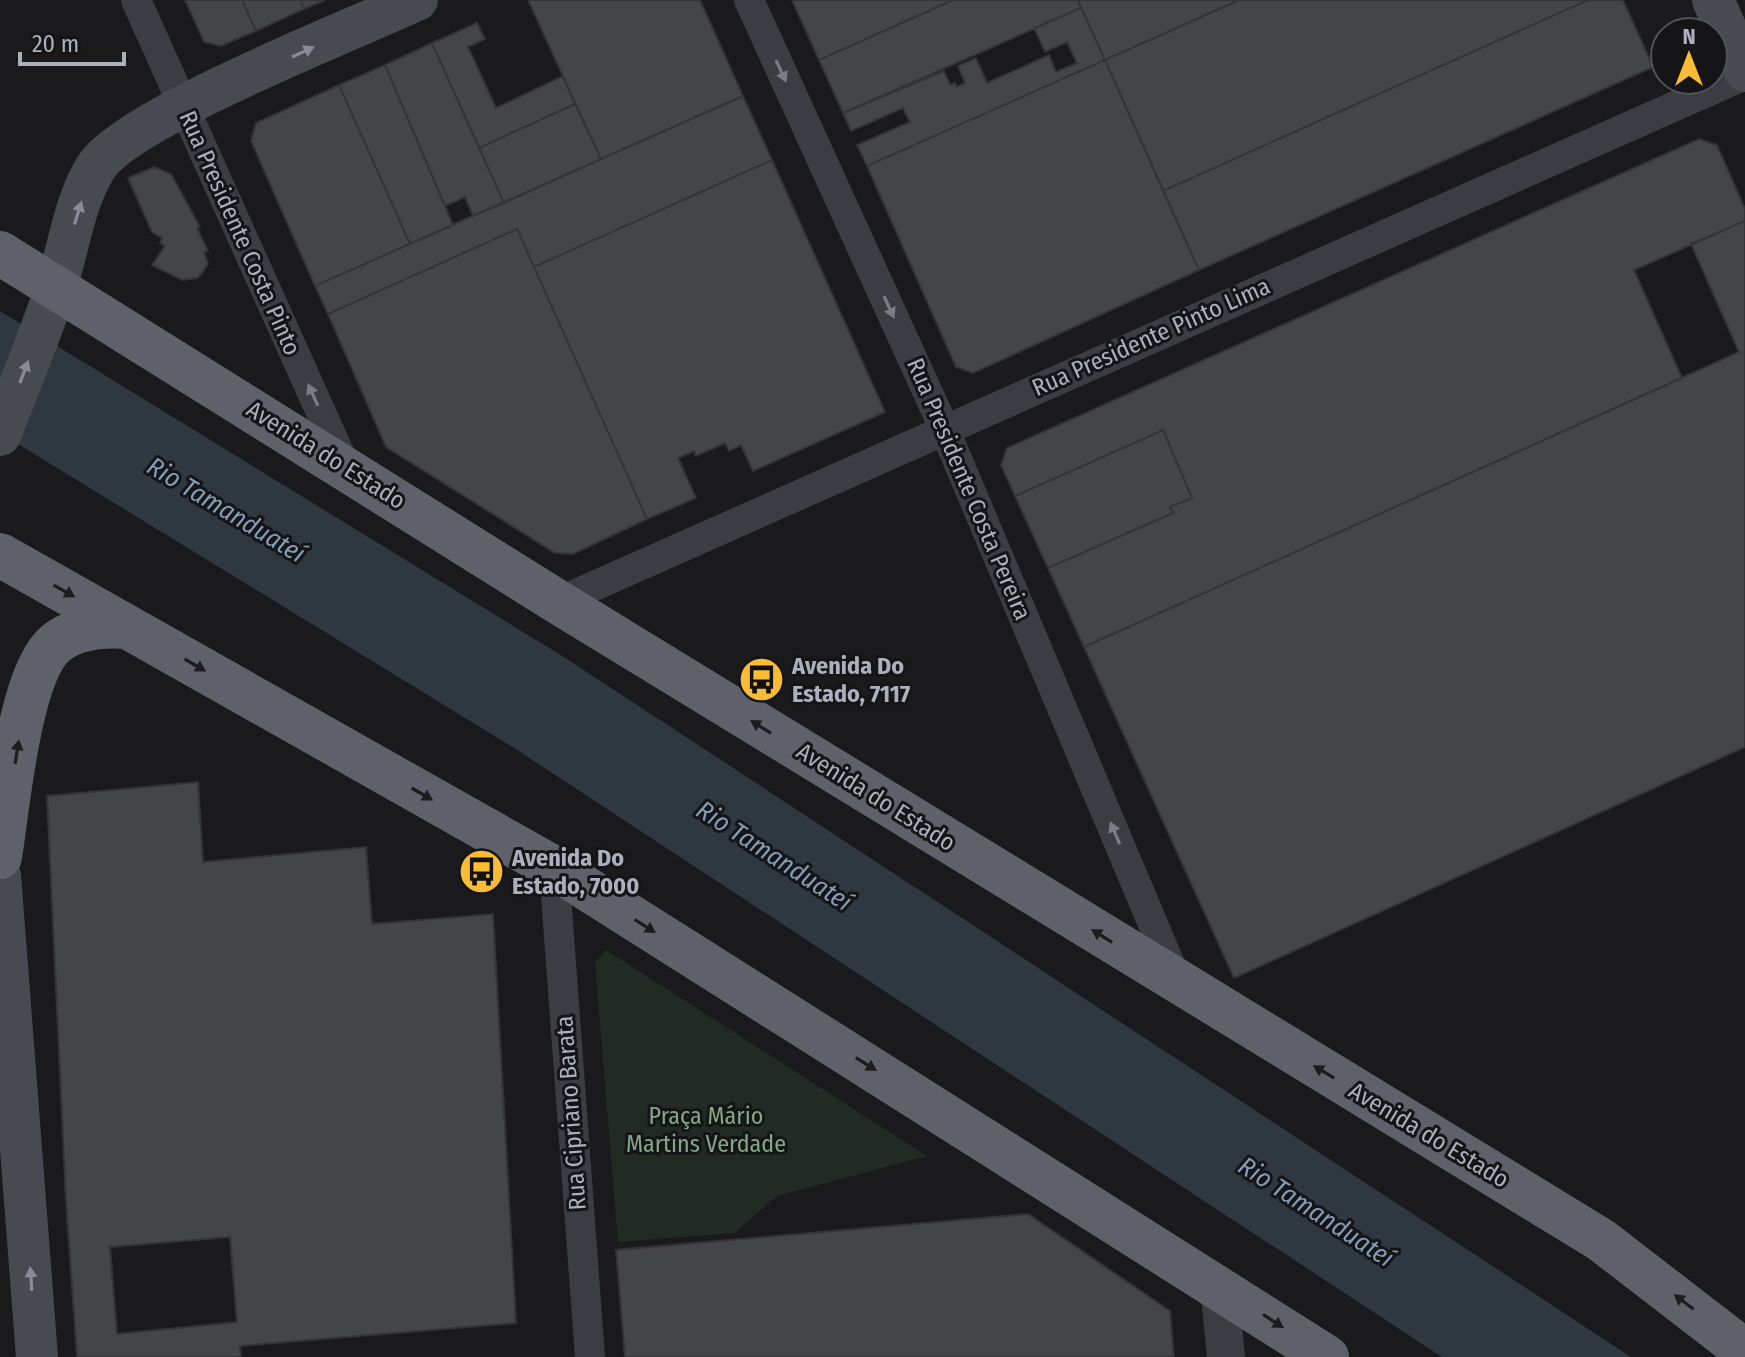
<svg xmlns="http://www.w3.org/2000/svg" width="1745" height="1357" viewBox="0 0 1745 1357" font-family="'Fira Sans Condensed',sans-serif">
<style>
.green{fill:#212b23}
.water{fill:#2f3841}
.building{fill:#444549;stroke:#343438;stroke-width:2;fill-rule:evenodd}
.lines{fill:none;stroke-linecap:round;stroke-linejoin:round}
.minor{stroke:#3c3d43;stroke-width:30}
.tertiary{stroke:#3c3d43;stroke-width:38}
.secondary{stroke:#484a51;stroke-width:42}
.trunk{stroke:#5e606a;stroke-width:44}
.oneway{fill:#898c97}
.oneway2{fill:#7a7c86}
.oneway3{fill:#1c1c1f}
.labels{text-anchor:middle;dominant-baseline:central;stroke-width:6;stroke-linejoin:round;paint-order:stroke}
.street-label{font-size:24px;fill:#acb0bc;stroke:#151517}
.poi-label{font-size:24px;font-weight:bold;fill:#acb0bc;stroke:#151517;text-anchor:start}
.park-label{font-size:24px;fill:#82a885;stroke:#151517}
.water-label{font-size:26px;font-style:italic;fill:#829db8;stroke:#151517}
</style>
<rect width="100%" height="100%" fill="#1a1a1c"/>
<!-- green -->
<path class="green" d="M606 950 927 1156 777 1196 735 1233 618 1242 595 962Z"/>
<!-- water -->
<path class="water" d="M0 311 567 659 1631 1357H1442L511 746 0 433Z"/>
<!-- building -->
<path class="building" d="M185 0H242L256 31 221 46 204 42Z
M242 0H300L304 9 256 31Z
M300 0H325L304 9Z
M528 0H700L743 96 601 159Z
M792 0H953L819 60Z
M953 0H1078L1081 8 843 113 819 60Z
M1078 0H1239L1105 60Z
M1239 0H1588L1163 191 1105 60Z
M1588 0H1623L1653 67 1199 270 1163 191Z
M1081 8 1105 60 867 166 857 145 910 122 903 108 851 131 843 113 944 71 950 85 955 83 957 87 965 83 958 66 976 58 987 83 1049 55 1056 72 1077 63 1067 42 1045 52 1034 28Z
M477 23 485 39 468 47 496 108 563 76 575 104 479 148 432 43Z
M432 43 504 203 473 216 465 197 445 206 385 65Z
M1105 60 1199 270 973 373 956 367 867 166Z
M385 65 453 225 410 244 339 85Z
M339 85 410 244 315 286 251 141 256 123Z
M743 96 772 160 534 267 517 229 328 314 315 286Z
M575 104 601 159 504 203 479 148Z
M1699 139 1717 145 1745 209V221L1634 270 1682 378 1084 647 1048 568 1173 513 1170 507 1192 498 1163 430 1015 496 1001 465 1007 448Z
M772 160 885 412 753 471 741 445 729 451 725 443 696 456 694 451 678 458 696 498 647 519 534 267Z
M154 167 171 174 200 227 197 228 208 251 204 252 208 264 198 278 182 280 152 265 165 246 160 243 162 238 152 232 128 178Z
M1745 221V747L1234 978 1084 647 1739 352 1691 244Z
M517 229 647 519 573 554 555 553 386 447 328 314Z
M1163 430 1192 498 1170 507 1173 513 1048 568 1015 496Z
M198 782 203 862 366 847 372 924 493 914 516 1323 240 1346 241 1357H77L66 1201 47 796ZM230 1237 237 1322 117 1334 110 1247Z
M1028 1214 1170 1311 1174 1357H625L616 1250Z"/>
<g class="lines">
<!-- minor -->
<path class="minor" d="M136 0 345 466
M749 0 944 428 1177 981
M558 602 1745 75
M554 868 590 1357"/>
<!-- tertiary -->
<path class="tertiary" d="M1219 1286 1226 1357"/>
<!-- secondary -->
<path class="secondary" d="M1713 0 1745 71
M0 435C19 386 40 337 56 287 69 248 74 202 96 167 127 118 354 29 417 0
M0 875 37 1357"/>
<!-- trunk -->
<path class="trunk" d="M0 253 558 602 1601 1240 1745 1351
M0 555 554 868 1327 1357
M0 857C8 808 19 673 56 643 76 627 103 625 128 627"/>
</g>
<!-- one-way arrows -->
<defs><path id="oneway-solid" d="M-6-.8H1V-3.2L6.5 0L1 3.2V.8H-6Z" transform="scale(2)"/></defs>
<g class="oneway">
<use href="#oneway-solid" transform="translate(303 52) rotate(-25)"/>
<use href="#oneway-solid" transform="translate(78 213) rotate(-73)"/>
<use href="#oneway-solid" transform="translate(24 372) rotate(-69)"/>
<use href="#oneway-solid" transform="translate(31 1279) rotate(-94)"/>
</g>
<g class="oneway2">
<use href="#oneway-solid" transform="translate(781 71) rotate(65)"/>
<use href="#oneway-solid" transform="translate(889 307) rotate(65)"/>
<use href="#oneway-solid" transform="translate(313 395) rotate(-114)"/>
<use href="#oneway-solid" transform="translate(1115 833) rotate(-113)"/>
</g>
<g class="oneway3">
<use href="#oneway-solid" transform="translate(64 591) rotate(29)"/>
<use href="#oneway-solid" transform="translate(195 665) rotate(30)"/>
<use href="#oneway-solid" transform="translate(761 727) rotate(-148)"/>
<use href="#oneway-solid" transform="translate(17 752) rotate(-81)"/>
<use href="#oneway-solid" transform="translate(422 794) rotate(30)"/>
<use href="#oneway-solid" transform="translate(645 926) rotate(32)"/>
<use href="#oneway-solid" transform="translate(1102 936) rotate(-148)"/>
<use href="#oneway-solid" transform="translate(866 1064) rotate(32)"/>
<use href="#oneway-solid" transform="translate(1324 1072) rotate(-149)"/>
<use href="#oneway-solid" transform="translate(1684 1302) rotate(-143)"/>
<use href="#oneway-solid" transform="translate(1273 1321) rotate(33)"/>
</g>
<!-- icons -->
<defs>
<symbol id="bus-disc" viewBox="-11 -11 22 22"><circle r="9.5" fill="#fabc34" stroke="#151517"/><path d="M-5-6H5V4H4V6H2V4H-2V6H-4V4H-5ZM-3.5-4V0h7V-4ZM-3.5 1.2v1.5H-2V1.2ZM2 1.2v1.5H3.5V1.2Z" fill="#111"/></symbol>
</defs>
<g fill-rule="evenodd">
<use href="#bus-disc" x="736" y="654" width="51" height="51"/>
<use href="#bus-disc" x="456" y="846" width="51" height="51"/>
</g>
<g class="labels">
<!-- street labels -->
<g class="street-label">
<text transform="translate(240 233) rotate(66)">Rua Presidente Costa Pinto</text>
<text transform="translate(1151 337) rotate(-24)">Rua Presidente Pinto Lima</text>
<text transform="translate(326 455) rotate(32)">Avenida do Estado</text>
<text transform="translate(969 489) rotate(67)">Rua Presidente Costa Pereira</text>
<text transform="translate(876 797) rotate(32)">Avenida do Estado</text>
<text transform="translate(571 1113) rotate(-94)">Rua Cipriano Barata</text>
<text transform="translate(1429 1135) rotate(31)">Avenida do Estado</text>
</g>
<!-- poi labels -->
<g class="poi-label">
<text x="792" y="666">Avenida Do<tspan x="792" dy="28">Estado, 7117</tspan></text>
<text x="512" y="858">Avenida Do<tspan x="512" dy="28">Estado, 7000</tspan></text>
</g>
<!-- park labels -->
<g class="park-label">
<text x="706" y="1116">Praça Mário<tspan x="706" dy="28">Martins Verdade</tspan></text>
</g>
<!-- water labels -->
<g class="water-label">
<text transform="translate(226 510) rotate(31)">Rio Tamanduateí</text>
<text transform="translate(774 856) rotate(33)">Rio Tamanduateí</text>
<text transform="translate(1316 1212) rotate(33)">Rio Tamanduateí</text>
</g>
</g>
<!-- north arrow -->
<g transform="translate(1689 56)"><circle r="38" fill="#151517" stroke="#515359" stroke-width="2"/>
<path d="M0-6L14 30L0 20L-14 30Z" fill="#fabc34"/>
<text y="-12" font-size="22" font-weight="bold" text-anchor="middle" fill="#acb0bc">N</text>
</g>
<!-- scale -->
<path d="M20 52v12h104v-12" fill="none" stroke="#acb0bc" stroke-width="4"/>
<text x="32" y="52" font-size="24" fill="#acb0bc" stroke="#151517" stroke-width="6" paint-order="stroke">20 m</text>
</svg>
